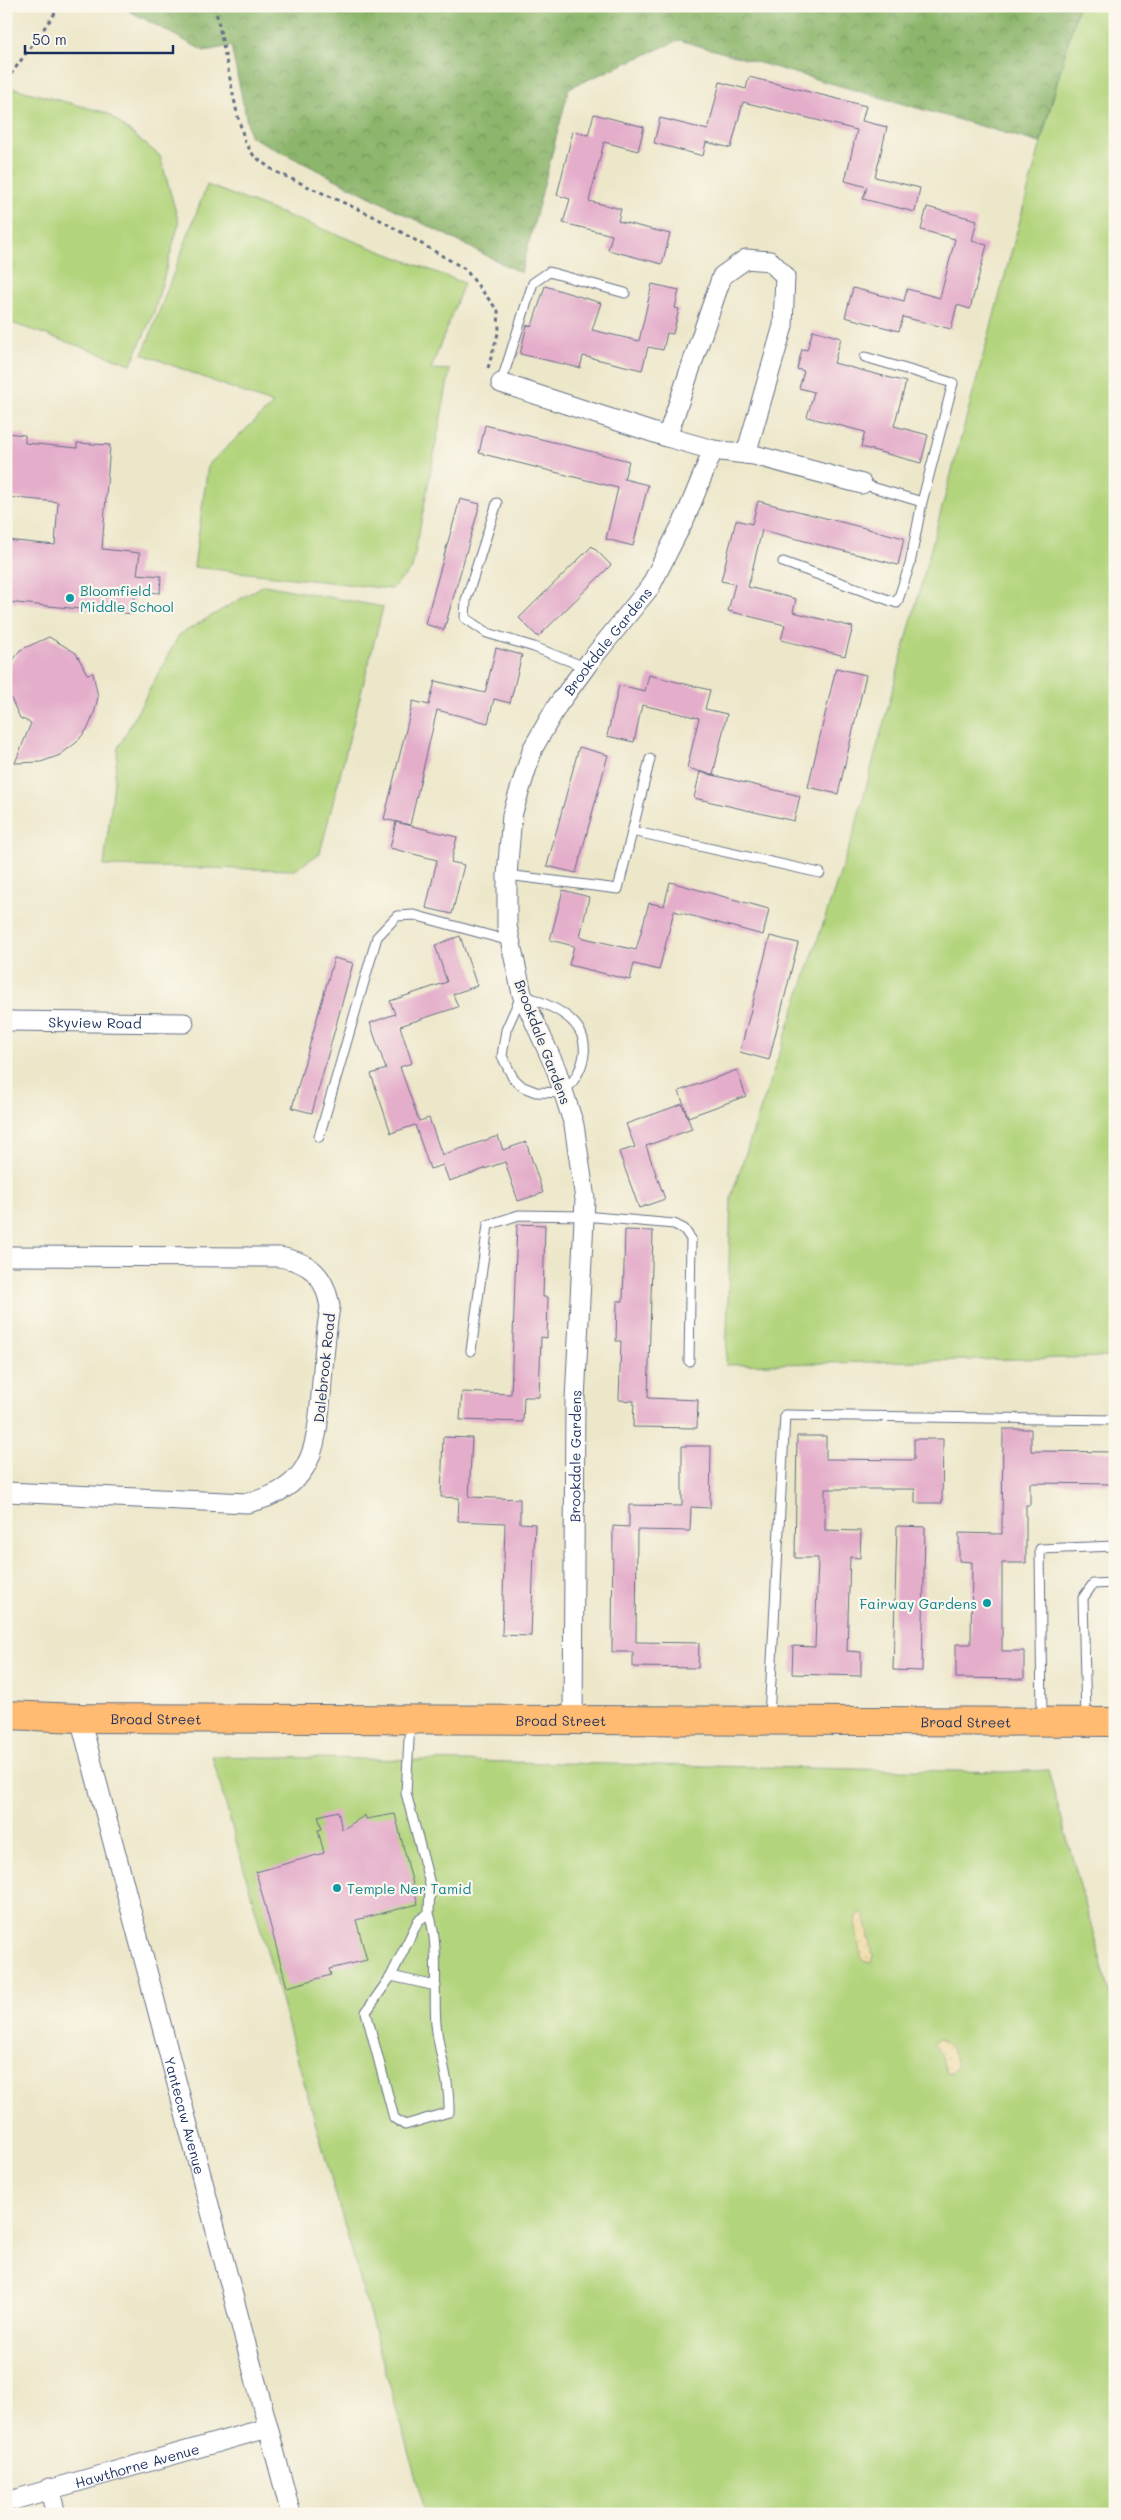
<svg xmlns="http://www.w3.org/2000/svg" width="1121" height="2520" viewBox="0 0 1121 2520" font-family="Mali,sans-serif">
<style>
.green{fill:#b2d47c;stroke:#66826d}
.forest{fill:url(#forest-crowns);stroke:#547265}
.sand{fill:url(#sand-dots);stroke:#84847e}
.building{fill:#e4adca}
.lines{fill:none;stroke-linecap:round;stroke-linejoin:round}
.lane-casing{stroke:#646f84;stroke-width:11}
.street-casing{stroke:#646f84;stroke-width:21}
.primary-casing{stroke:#646f84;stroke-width:30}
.path{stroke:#646f84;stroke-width:3;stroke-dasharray:4 4;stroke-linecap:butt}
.lane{stroke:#fff;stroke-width:9}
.street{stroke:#fff;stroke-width:19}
.primary{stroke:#ffbb71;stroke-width:28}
.culture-dot{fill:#0f9aa8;stroke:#fbf7ec;stroke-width:2}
.labels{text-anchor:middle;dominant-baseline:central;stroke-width:4.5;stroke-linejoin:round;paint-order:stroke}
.culture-label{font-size:14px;fill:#0d838f;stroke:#fbf7ec;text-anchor:start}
.street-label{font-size:14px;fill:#1b2f5e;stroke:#fbf7ec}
</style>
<defs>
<pattern id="forest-crowns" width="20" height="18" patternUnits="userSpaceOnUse" patternTransform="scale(1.25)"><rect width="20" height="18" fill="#8db66c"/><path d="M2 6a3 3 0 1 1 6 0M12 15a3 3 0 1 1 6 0" fill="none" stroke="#72945c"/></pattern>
<pattern id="sand-dots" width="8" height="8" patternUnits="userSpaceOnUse" patternTransform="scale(1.25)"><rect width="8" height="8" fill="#eeda9e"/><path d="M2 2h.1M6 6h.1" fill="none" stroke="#ccbb8a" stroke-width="1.8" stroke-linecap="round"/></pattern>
</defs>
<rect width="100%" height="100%" fill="#fbf7ec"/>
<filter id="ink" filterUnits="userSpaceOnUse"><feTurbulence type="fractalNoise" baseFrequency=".02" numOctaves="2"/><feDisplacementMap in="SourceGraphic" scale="10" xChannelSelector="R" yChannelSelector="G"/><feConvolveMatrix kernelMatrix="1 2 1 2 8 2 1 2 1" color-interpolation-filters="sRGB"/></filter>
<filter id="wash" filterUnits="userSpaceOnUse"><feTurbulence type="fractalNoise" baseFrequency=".0096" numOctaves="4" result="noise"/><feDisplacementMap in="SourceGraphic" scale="20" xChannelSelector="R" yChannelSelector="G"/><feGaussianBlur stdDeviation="1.12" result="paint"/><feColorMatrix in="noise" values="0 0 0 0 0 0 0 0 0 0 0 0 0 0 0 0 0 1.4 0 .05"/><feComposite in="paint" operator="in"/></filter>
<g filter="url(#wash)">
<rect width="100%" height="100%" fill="#ede7ca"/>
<!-- green -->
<path class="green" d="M1078 6H1115V1357L726 1365 731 1197 854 832Z
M13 88 107 113 160 156 179 223 154 312 131 364 6 321V106Z
M207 185 464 283 431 369 450 370 412 569 391 589 194 567 208 465 273 404 143 354Z
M264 585 383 607 320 853 295 870 104 866 118 748 179 635Z
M212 1756 1003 1772 1048 1770 1115 2012V2514H426Z"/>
<!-- forest -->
<path class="forest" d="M120 6H1078L1040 143 679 40 569 88 521 273 250 136 231 46 204 51Z"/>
<!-- sand -->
<path class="sand" d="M863 1914 865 1916 873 1956 871 1963 863 1961C860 1956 854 1922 856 1916Z
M938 2040C952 2043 955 2054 956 2067L952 2073H946L942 2056 933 2044Z"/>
<g id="blocks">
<!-- building -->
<path class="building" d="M749 77 866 106 862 121 887 127 875 177 920 188 915 212 863 199 867 187 845 181 857 130 743 102 731 148 706 142 703 156 654 143 660 118 708 130 720 82 746 89Z
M594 114 644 127 638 151 604 142 589 201 621 209 618 221 670 234 662 264 608 250 612 235 563 223 570 199 557 195 573 131 588 135Z
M927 207 977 220 972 241 987 245 970 309 957 305 951 329 903 317 899 331 845 317 853 288 904 301 907 289 940 298 955 239 921 230Z
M652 284 679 290 675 308 679 309 673 334 667 333 663 350 648 347 642 370 583 356 580 368 520 354 527 325 532 326 545 286 601 303 592 330 639 341Z
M813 330 841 338 834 363 906 382 894 426 928 435 921 463 861 447 865 432 807 417 814 392 799 388 804 371 797 369 802 349 807 350Z
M485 425 629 461 624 479 648 485 633 546 606 539 618 488 479 453Z
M6 433 25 435V443L77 448V443L110 445 102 549 140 553 137 574 161 576 160 593 135 591 134 614 6 602V540L55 545 58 502 6 497Z
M460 499 480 504 444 630 425 624Z
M758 501 904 538 898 565 762 530 748 587 796 599 793 612 853 627 845 656 781 640 785 625 728 611 735 584 721 581 736 520 752 524Z
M592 546 611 565 538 637 519 618Z
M49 637 76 653 87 674 93 673 98 697 94 714 88 728 77 742 60 755 41 762 15 763 31 723 20 718 6 688V671L20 650Z
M496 648 522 655 510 703 494 699 488 723 437 710 410 825 384 819 413 701 429 705 435 681 485 693Z
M836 668 866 675 838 794 808 787Z
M649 675 710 690 705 709 727 714 713 775 687 768 699 718 642 705 634 742 607 736 619 685 645 691Z
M579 747 608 755 576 873 547 866Z
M700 772 800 796 794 821 694 798Z
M396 822 457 837 451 862 464 865 452 914 426 908 437 860 390 848Z
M670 882 769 909 763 935 674 911 659 970 634 964 630 980 569 965 574 946 550 940 563 890 589 897 580 937 636 950 649 903 664 906Z
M460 936 477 986 453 994 458 1007 400 1026 412 1063 400 1067 419 1121 429 1118 442 1155 498 1136 503 1150 526 1142 543 1193 518 1201 505 1162 449 1181 443 1165 430 1169 415 1125 391 1133 371 1074 386 1069 370 1023 395 1014 390 1001 447 982 435 945Z
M770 936 798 943 769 1060 740 1052Z
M334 958 353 963 312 1113 292 1108Z
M737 1070 746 1096 688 1117 679 1091Z
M682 1104 692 1129 646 1146 665 1199 639 1208 619 1152 635 1147 626 1124Z
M517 1224 545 1225 543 1297H548L547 1338 541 1337 539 1397H524L523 1422 460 1420 462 1392 511 1394Z
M625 1230 653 1231 648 1398 698 1400 697 1428 633 1427 634 1401 619 1400 621 1341H616L617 1301H623Z
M1003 1429H1031V1451L1115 1452V1484L1030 1483V1505H1026V1563H1002V1651H1024V1679L956 1678V1644H971L972 1562 959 1561V1533L1002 1534Z
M797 1436H826V1459L914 1460V1439H943L942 1503H915V1489H825V1530L861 1531 860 1558 850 1557 847 1651 861 1652V1676L792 1674 793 1646 815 1647 818 1558H795Z
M443 1437 472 1438 469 1497 520 1499V1523L535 1524 531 1636 502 1635 505 1523 458 1521 459 1498 441 1497Z
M682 1446H711L710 1508 691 1507 690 1531 637 1530 636 1642 699 1643 698 1668 633 1667V1652H612L613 1526 629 1527V1505L682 1506Z
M897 1526 925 1527 922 1671 893 1670Z
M338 1811 342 1830 365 1815 366 1819 395 1814 418 1904 356 1920 367 1960 329 1969 331 1975 287 1987 256 1872 324 1853 318 1830 322 1829 318 1816Z"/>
</g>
</g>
<g filter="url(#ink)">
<use href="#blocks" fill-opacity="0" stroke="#646f84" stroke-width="1"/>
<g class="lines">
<defs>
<path id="lane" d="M865 357 953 383 922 502
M501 383 533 283 549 272 625 293
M497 503 466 600 465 618 487 633 534 647 585 667
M783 562 897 603 910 564 922 502 862 484
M632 831 820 873
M507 875 618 889 650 759
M522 994C535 1000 550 1005 562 1013 596 1035 587 1068 563 1093L536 1092 523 1087 513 1078 502 1056 506 1030Z
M319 1137 377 937 397 916 414 915 510 941
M471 1351 488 1225 519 1215 584 1216 674 1224 684 1229 691 1239 689 1361
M769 1718 785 1415 1115 1420
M1042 1719 1040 1549 1115 1546
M1086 1719 1083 1598 1093 1584 1115 1583
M410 1722 406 1793 430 1884 429 1913
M429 1913C440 1948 433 1988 436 2024 439 2056 450 2078 449 2112L405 2125 394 2118 366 2012 391 1976 418 1921Z
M391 1976 436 1986"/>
<g id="street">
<path d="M501 383 667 437 713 450 754 455 862 484"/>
<path d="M667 437 722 276 746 259 770 261 785 276 783 326 746 454"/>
<path id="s1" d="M6 1021 184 1023"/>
<path d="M6 1256 279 1257C311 1262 325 1276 330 1307 325 1336 323 1366 321 1395 316 1452 311 1489 247 1503L6 1492"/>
<path id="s2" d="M80 1718 291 2514"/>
<path id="s3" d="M573 1721 575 1400 585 1199 574 1125 556 1069 522 994 507 926V875L512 815 533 748 557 706 590 661 650 587 686 516 713 450"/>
<path d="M49 2488 56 2514"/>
<path id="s4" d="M6 2502 268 2428"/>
</g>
<g id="primary">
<path id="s5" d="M6 1715 80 1718 1115 1722"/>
</g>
</defs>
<!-- lane casing -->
<use href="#lane" class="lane-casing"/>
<!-- street casing -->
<use href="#street" class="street-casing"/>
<!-- primary casing -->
<use href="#primary" class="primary-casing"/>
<!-- path -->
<path class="path" d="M215 6 237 113 245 142 254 156 274 171 375 217 465 269 498 311 499 330 488 368
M6 81 60 6"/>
<!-- lane -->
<use href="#lane" class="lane"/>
<!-- street -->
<use href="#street" class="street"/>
<!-- primary -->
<use href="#primary" class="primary"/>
</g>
</g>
<!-- markers -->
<g class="culture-dot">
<circle cx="70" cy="598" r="5"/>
<circle cx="987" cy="1603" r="5"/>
<circle cx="337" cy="1888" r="5"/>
</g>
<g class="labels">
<!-- culture labels -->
<g class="culture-label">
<text x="80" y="590">Bloomfield<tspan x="80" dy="16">Middle School</tspan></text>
<text x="977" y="1603" text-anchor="end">Fairway Gardens</text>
<text x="347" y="1888">Temple Ner Tamid</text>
</g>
<!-- street labels -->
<g class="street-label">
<text stroke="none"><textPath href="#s3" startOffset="1120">Brookdale Gardens</textPath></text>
<text stroke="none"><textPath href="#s1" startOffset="89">Skyview Road</textPath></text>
<text transform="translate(543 1042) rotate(69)">Brookdale Gardens</text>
<text transform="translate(324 1368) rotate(-84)">Dalebrook Road</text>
<text stroke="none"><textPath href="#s3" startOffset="265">Brookdale Gardens</textPath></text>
<text stroke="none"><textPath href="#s5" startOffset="150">Broad Street</textPath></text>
<text stroke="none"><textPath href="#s5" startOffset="555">Broad Street</textPath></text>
<text stroke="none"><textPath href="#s5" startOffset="960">Broad Street</textPath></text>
<text stroke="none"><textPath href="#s2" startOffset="411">Yantecaw Avenue</textPath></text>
<text stroke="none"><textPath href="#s4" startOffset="136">Hawthorne Avenue</textPath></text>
</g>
</g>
<!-- margin -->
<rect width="1121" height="2520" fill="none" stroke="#fbf7ec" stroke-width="25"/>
<!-- scale -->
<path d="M25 45v8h148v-8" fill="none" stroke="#1b2f5e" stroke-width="2.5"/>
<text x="32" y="45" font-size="15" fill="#1b2f5e" stroke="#fbf7ec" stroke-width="4" paint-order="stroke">50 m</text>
</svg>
